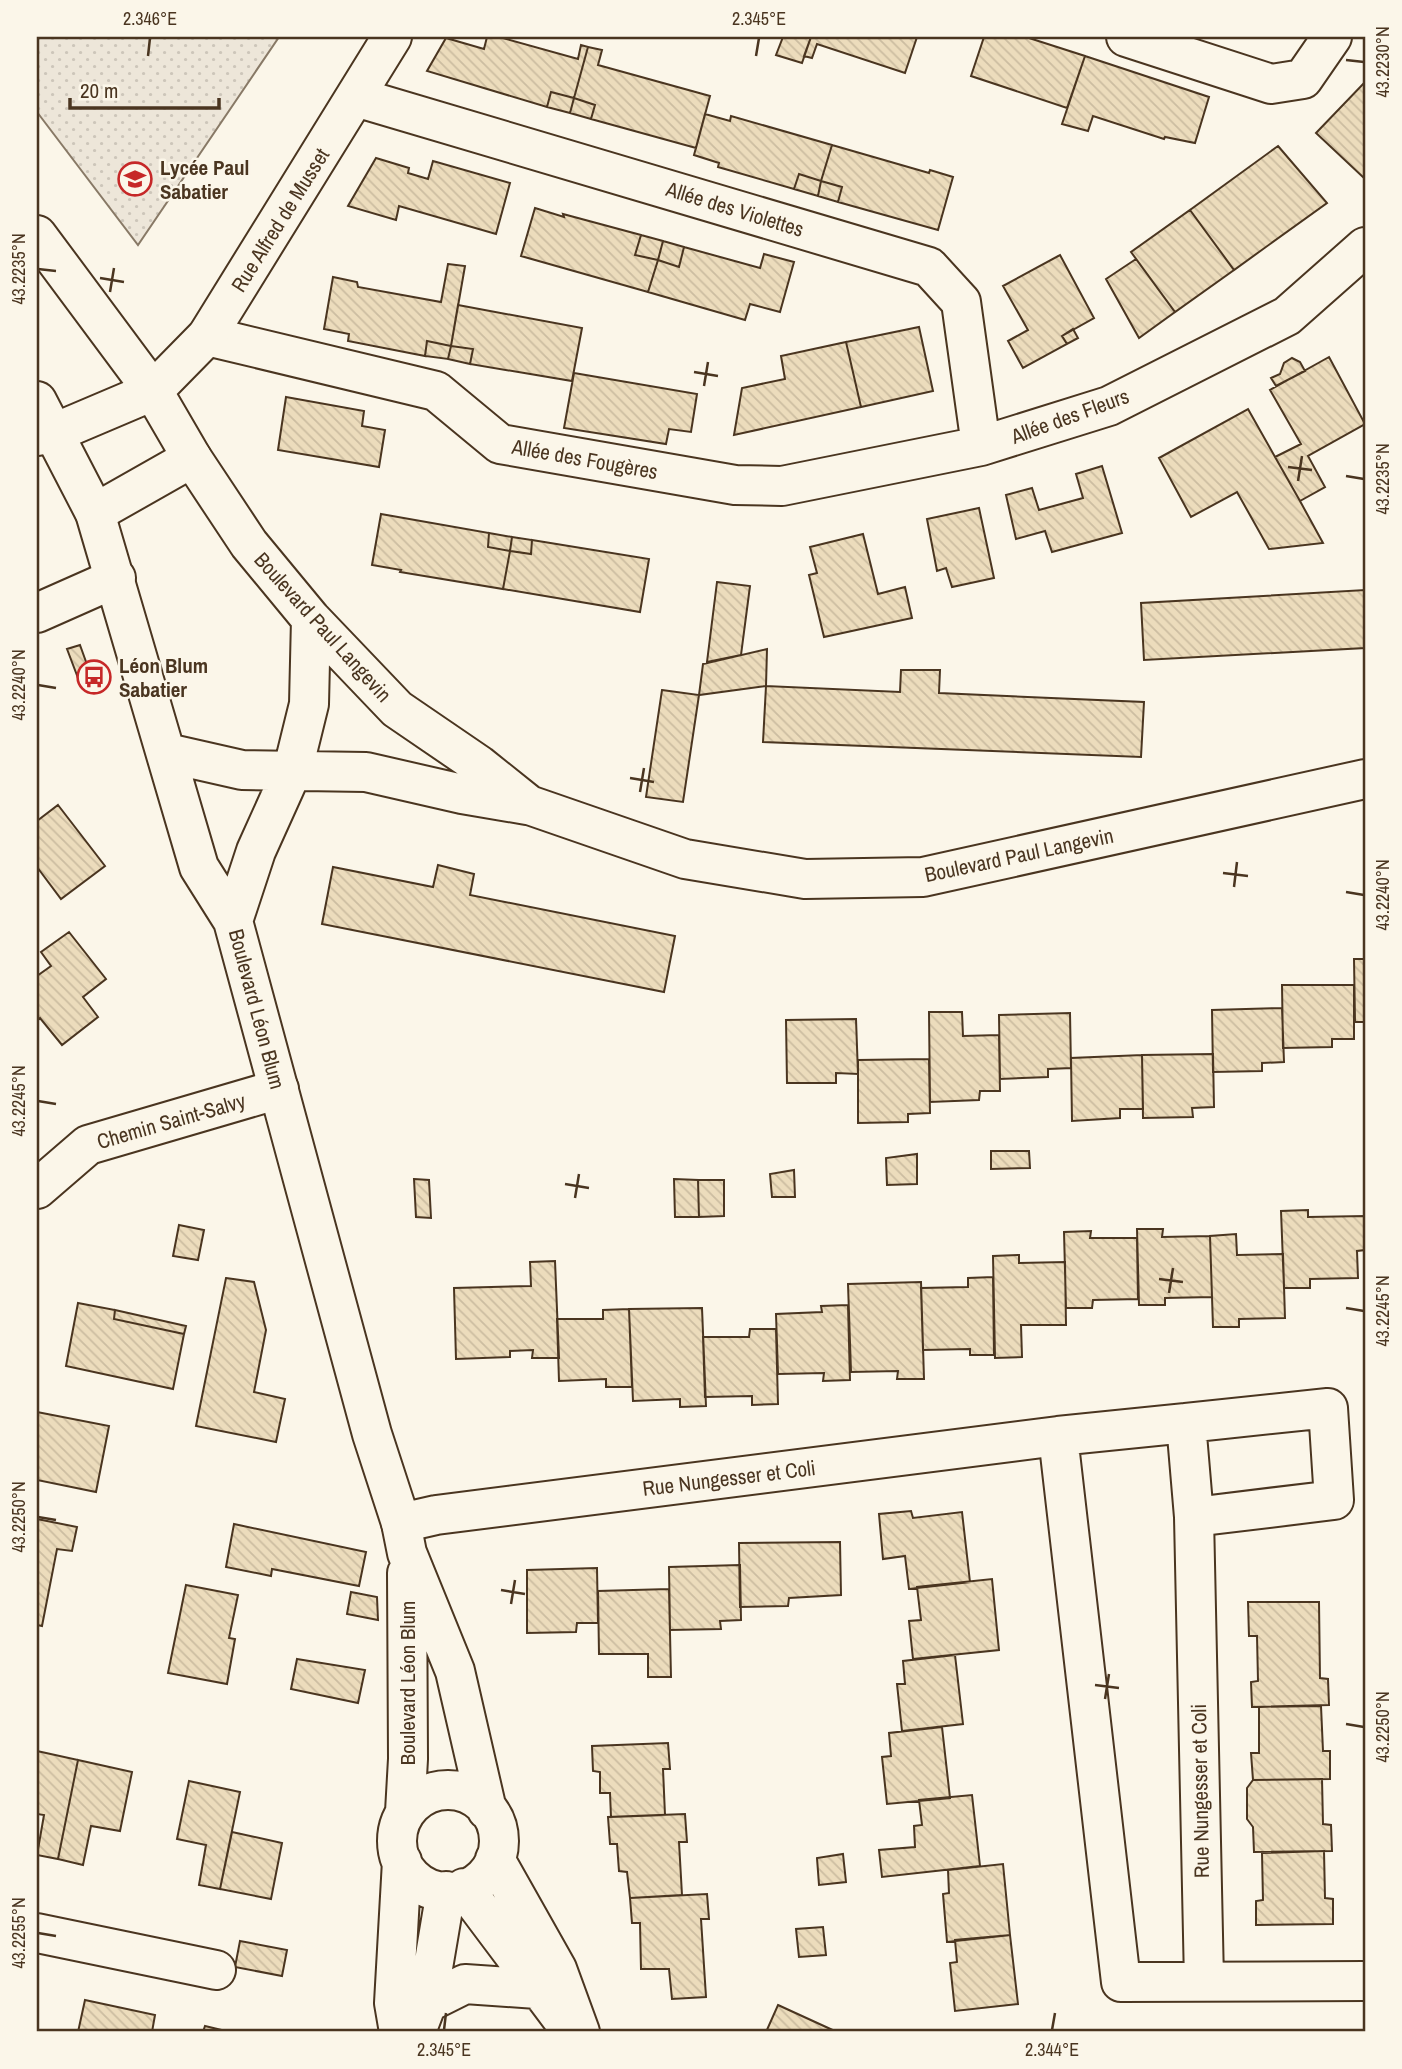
<svg xmlns="http://www.w3.org/2000/svg" width="1402" height="2069" viewBox="0 0 1402 2069" font-family="'Archivo Narrow',sans-serif">
<style>
.park{fill:url(#park-dots);stroke:#887966;stroke-width:2}
.building{fill:url(#building-back-hatch);stroke:#4a3520;stroke-width:2}
.lines{fill:none;stroke-linecap:round;stroke-linejoin:round}
.street-casing{stroke:#4a3520;stroke-width:42}
.secondary-casing{stroke:#4a3520;stroke-width:42}
.street{stroke:#fbf6e9;stroke-width:38}
.secondary{stroke:#fbf6e9;stroke-width:38}
.ticks{fill:none;stroke:#4a3520;stroke-width:2.5}
.labels{text-anchor:middle;dominant-baseline:central;stroke-width:5;stroke-linejoin:round;paint-order:stroke}
.poi-label{font-size:21px;font-weight:bold;fill:#4a3520;stroke:#fbf6e9;text-anchor:start}
.street-label{font-size:21px;fill:#4a3520;stroke:#fbf6e9}
.neatline{fill:none;stroke:#4a3520;stroke-width:2.5}
.ticks-label{font-size:18px;text-anchor:middle;fill:#4a3520}
</style>
<defs>
<pattern id="park-dots" width="8" height="8" patternUnits="userSpaceOnUse" patternTransform="scale(1.75)"><rect width="8" height="8" fill="#ede6d9"/><path d="M2 2h.1M6 6h.1" fill="none" stroke="#cdc6ba" stroke-width="1.8" stroke-linecap="round"/></pattern>
<pattern id="building-back-hatch" width="6" height="6" patternUnits="userSpaceOnUse" patternTransform="scale(1.75)"><rect width="6" height="6" fill="#ecdcbc"/><path d="M-1 5l2 2M0 0l6 6M5-1l2 2" fill="none" stroke="#ccbda1"/></pattern>
</defs>
<rect width="100%" height="100%" fill="#fbf6e9"/>
<!-- park -->
<path class="park" d="M37 37H279L138 245 37 112Z"/>
<!-- building -->
<path class="building" d="M487 37H499L578 59 581 45 588 47 574 98 551 92 547 107 427 71 446 38 484 49Z
M783 37H811L802 63 776 55Z
M811 37H917L905 73 817 44 812 58 804 56Z
M984 37H1026L1085 56 1067 108 971 76Z
M588 47 602 50 598 65 710 96 696 148 591 119 595 105 574 98Z
M1085 56 1209 97 1195 143 1165 137 1164 139 1093 116 1088 131 1062 124Z
M1365 82V179L1316 133Z
M551 92 574 98 570 113 547 107Z
M574 98 595 105 591 119 570 113Z
M705 114 730 121 731 116 832 145 821 181 799 174 794 189 718 167 719 163 694 155Z
M832 145 929 173 930 170 953 177 938 230 838 202 842 187 821 181Z
M1278 146 1327 203 1234 270 1190 210Z
M376 158 409 168 408 173 428 179 433 161 510 183 496 234 399 206 396 220 348 206Z
M799 174 821 181 818 196 794 189Z
M821 181 842 187 838 202 818 196Z
M535 208 564 217 563 214 641 235 635 255 658 260 648 292 521 256Z
M1190 210 1234 270 1175 312 1131 252Z
M641 235 663 241 658 260 635 255Z
M663 241 684 247 679 267 658 260Z
M684 247 760 268 764 254 794 262 780 312 750 304 745 320 648 292 658 260 679 267Z
M1060 255 1094 318 1062 336 1067 344 1023 368 1008 341 1028 330 1003 286Z
M1136 259 1175 312 1139 338 1106 279Z
M448 264 465 266 451 346 427 341 425 356 348 341 349 334 324 329 333 277 357 282 358 287 441 302Z
M458 305 582 328 572 381 470 364 473 349 451 346Z
M919 327 933 391 861 407 846 342Z
M1073 329 1078 338 1067 344 1062 336Z
M427 341 451 346 448 359 425 356Z
M846 342 861 407 734 435 742 388 785 379 781 356Z
M451 346 473 349 470 364 448 359Z
M1329 357 1365 424 1308 456 1325 487 1300 501 1275 457 1301 444 1270 390Z
M1292 358 1300 362 1305 371 1276 386 1271 378 1280 374 1284 363Z
M574 373 697 394 691 432 669 429 666 444 564 428Z
M286 397 364 411 362 426 385 430 379 467 278 450Z
M1248 409 1300 501 1323 543 1269 549 1237 492 1191 517 1159 458Z
M1102 466 1122 533 1052 552 1045 531 1016 539 1006 495 1032 488 1039 510 1083 498 1076 474Z
M979 508 994 578 952 587 946 568 937 571 927 519Z
M381 514 489 533 488 547 510 551 503 589 400 572 401 570 372 565Z
M489 533 512 537 510 551 488 547Z
M863 534 878 594 905 587 912 618 824 637 809 575 817 573 810 547Z
M512 537 532 540 531 554 510 551Z
M532 540 649 559 640 612 503 589 510 551 531 554Z
M717 582 750 586 741 655 707 662Z
M1365 590V648L1144 660 1141 603Z
M80 645 90 673 78 678 67 649Z
M767 649 766 686 699 695 703 664Z
M901 670H940L939 693 1144 702 1141 757 763 742 766 686 900 692Z
M662 690 699 695 683 802 646 797Z
M58 805 105 866 61 899 37 867V821Z
M438 865 474 874 470 895 675 936 664 992 322 924 333 867 433 887Z
M69 932 106 979 83 997 98 1017 62 1045 40 1018 37 1021V976L51 966 41 952Z
M1354 959H1365V1022H1355Z
M1282 985H1354V1039H1332V1047L1283 1048Z
M1282 1008 1284 1062 1262 1063V1071L1213 1072 1212 1010Z
M929 1012H962L963 1036 999 1035 1000 1091H980L979 1100 930 1102Z
M1070 1013 1071 1068 1048 1069V1077L1000 1079 999 1015Z
M856 1019 858 1074 836 1073V1083H787L786 1020Z
M1213 1054 1214 1107 1192 1108 1193 1117 1143 1118 1142 1055Z
M1142 1055 1143 1109H1120V1118L1072 1121 1071 1058Z
M929 1059 930 1113 908 1114V1122L858 1123V1060Z
M991 1151H1029L1030 1168 991 1169Z
M917 1154V1184L887 1185 886 1158Z
M794 1170 795 1197H772L770 1174Z
M414 1179 429 1180 431 1218 416 1217Z
M674 1179 698 1180 699 1217H675Z
M698 1180H724V1216L699 1217Z
M1308 1210V1217L1365 1216V1250L1357 1251 1358 1278 1310 1279V1288H1284L1281 1211Z
M179 1225 204 1230 198 1260 173 1256Z
M1137 1229H1163L1162 1237 1210 1236 1212 1297 1165 1298V1305H1139Z
M1091 1231 1090 1238H1137L1138 1299 1093 1300 1092 1308H1066L1064 1232Z
M1236 1234 1237 1255 1283 1254 1285 1318 1239 1319V1327H1213L1210 1236Z
M1019 1255V1263L1065 1262 1066 1325H1021L1022 1357 995 1358 993 1256Z
M555 1261 559 1358H532L533 1350 510 1351V1357L456 1359 454 1288 531 1286 530 1262Z
M993 1277 994 1355H970V1349L923 1350 921 1288 968 1287V1278Z
M226 1278 254 1282 266 1330 254 1392 285 1399 276 1442 196 1426Z
M921 1282 924 1379H897L898 1371 851 1372 848 1284Z
M78 1303 115 1310 114 1319 184 1334 173 1389 66 1366Z
M848 1305 850 1380 823 1381 824 1373 778 1374 776 1314 822 1312 821 1306Z
M702 1308 706 1406 680 1407V1399L633 1401 629 1309Z
M629 1309 632 1387H606V1379L559 1381 557 1319H603V1310Z
M115 1310 186 1326 184 1334 114 1319Z
M750 1329H776L778 1404 752 1405V1396L705 1397 703 1337H749Z
M37 1412 109 1426 96 1492 37 1480Z
M911 1511 913 1518 962 1512 970 1582 909 1589 905 1556 883 1559 879 1514Z
M37 1519 77 1527 72 1551 57 1549 42 1626 37 1625Z
M234 1524 366 1552 359 1586 272 1569 271 1576 226 1567Z
M840 1542 841 1595 789 1598 788 1606 740 1607 739 1543Z
M740 1565 741 1620 720 1621 721 1629 670 1630 669 1567Z
M597 1568 598 1623H577L576 1632 527 1633V1570Z
M992 1579 999 1650 913 1659 909 1621 921 1620 917 1587Z
M186 1585 238 1595 229 1638 235 1639 227 1684 168 1673Z
M669 1589 671 1677H648V1654H599L598 1591Z
M351 1592 377 1597 378 1620 347 1614Z
M1248 1602H1319L1320 1678 1328 1679 1329 1705 1252 1707 1251 1682 1258 1681 1257 1636H1249Z
M955 1655 963 1724 902 1731 897 1684H905L903 1661Z
M297 1659 365 1670 358 1703 291 1689Z
M1321 1706 1323 1751H1330V1779L1253 1780 1251 1753H1259V1707Z
M942 1727 950 1798 887 1804 882 1757 891 1756 889 1733Z
M668 1743 670 1769H663L665 1815 611 1817 610 1793H600V1772L593 1771 592 1746Z
M37 1751 78 1760 58 1859 37 1855 44 1815 37 1814Z
M78 1760 132 1772 120 1831 91 1826 83 1865 58 1859Z
M1322 1779 1323 1824 1331 1825 1332 1851 1254 1852 1253 1827 1247 1819V1788L1253 1780Z
M189 1781 240 1792 220 1889 199 1885 206 1845 177 1839Z
M972 1795 980 1866 882 1877 879 1850 915 1847 914 1826 922 1825 919 1800Z
M685 1814 687 1842H679L682 1895 630 1898 627 1872 619 1871 617 1844H610L608 1817Z
M232 1832 282 1843 271 1899 220 1889Z
M1324 1851 1325 1898 1333 1899V1924L1256 1925V1901L1263 1900 1262 1853Z
M843 1854 846 1882 819 1885 817 1858Z
M1003 1864 1010 1935 947 1942 943 1894 949 1893 948 1870Z
M707 1894 709 1919H701L706 1997 672 1999 669 1969H641L640 1923H632L630 1898Z
M823 1927 826 1955 799 1957 796 1929Z
M1010 1935 1018 2004 955 2011 950 1963 957 1962 955 1940Z
M240 1941 287 1950 282 1976 235 1967Z
M85 2000 155 2015 152 2032H78Z
M778 2005 837 2032H766Z
M205 2026 230 2032H203Z"/>
<g class="lines">
<defs>
<path id="street" d="M1126 37 1271 84 1303 79 1332 37
M356 97 929 267 961 302 981 446
M207 336 436 391 500 444 735 485 782 486 981 446 1109 406 1287 316 1365 247
M37 436 54 433 153 391
M95 513 192 458
M37 613 116 578
M37 1189 88 1145 279 1089
M1186 1423 1328 1408 1334 1500 1194 1517
M1058 1436 1121 1982 1365 1981
M401 1523 436 1515 1058 1436 1186 1423 1194 1517 1204 1981
M37 1933 216 1970"/>
<path id="secondary" d="M37 235 153 391 192 458 249 544 311 619 397 709 479 765 529 805 685 859 805 879 923 877 1365 779
M153 391 207 336 392 37
M37 401 95 513 199 867 233 921 372 1434 401 1523 407 1553 455 1671 487 1810
M167 753 242 770 366 772 462 794 527 805
M233 921 256 851 293 769 309 704 311 619
M397 1841a51 51 0 1 1 102 0a51 51 0 1 1-102 0Z
M405 1812 408 1759 407 1573
M495 1859 557 1969 580 2032
M464 1888 566 2024
M427 2003 465 1984 537 1989
M399 2032 394 2003 402 1861
M416 2032 427 2003 446 1891"/>
</defs>
<!-- street casing -->
<use href="#street" class="street-casing"/>
<!-- secondary casing -->
<use href="#secondary" class="secondary-casing"/>
<!-- street -->
<use href="#street" class="street"/>
<!-- secondary -->
<use href="#secondary" class="secondary"/>
</g>
<!-- ticks -->
<path class="ticks" d="M148 56 150 38M756 56 759 38M1346 60 1364 62M38 269 56 271M100 278 124 282M110 292 114 268M694 372 718 376M704 386 708 362M1288 467 1312 470M1346 476 1364 479M1298 481 1302 456M38 685 56 688M630 778 654 782M640 792 644 768M1223 873 1248 876M1234 887 1237 862M1346 892 1364 895M38 1101 56 1104M565 1184 589 1188M575 1198 579 1174M1159 1279 1183 1282M1169 1293 1173 1268M1346 1308 1364 1311M38 1517 56 1520M501 1590 525 1594M511 1604 515 1580M1095 1685 1119 1688M1105 1699 1109 1674M1346 1724 1364 1727M38 1933 56 1936M444 2030 446 2013M1052 2030 1055 2013"/>
<!-- icons -->
<defs>
<symbol id="school-ring" viewBox="-11 -11 22 22"><circle r="9.5" fill="#fbf6e9" stroke="#c62828" stroke-width="1.5"/><path d="M0-5L7-2L0 1L-7-2ZM-4 1L0 2.5L4 1V4Q0 6-4 4Z" fill="#c62828"/></symbol>
<symbol id="bus-ring" viewBox="-11 -11 22 22"><circle r="9.5" fill="#fbf6e9" stroke="#c62828" stroke-width="1.5"/><path d="M-5-6H5V4H4V6H2V4H-2V6H-4V4H-5ZM-3.5-4V0h7V-4ZM-3.5 1.2v1.5H-2V1.2ZM2 1.2v1.5H3.5V1.2Z" fill="#c62828"/></symbol>
</defs>
<g fill-rule="evenodd">
<use href="#school-ring" x="116" y="160" width="38" height="38"/>
<use href="#bus-ring" x="75" y="658" width="38" height="38"/>
</g>
<g class="labels">
<!-- poi labels -->
<g class="poi-label">
<text x="160" y="167">Lycée Paul<tspan x="160" dy="24">Sabatier</tspan></text>
<text x="119" y="665">Léon Blum<tspan x="119" dy="24">Sabatier</tspan></text>
</g>
<!-- street labels -->
<g class="street-label">
<text transform="translate(735 209) rotate(17)">Allée des Violettes</text>
<text transform="translate(280 220) rotate(-58)">Rue Alfred de Musset</text>
<text transform="translate(1070 416) rotate(-20)">Allée des Fleurs</text>
<text transform="translate(585 459) rotate(10)">Allée des Fougères</text>
<text transform="translate(323 627) rotate(48)">Boulevard Paul Langevin</text>
<text transform="translate(1019 855) rotate(-12)">Boulevard Paul Langevin</text>
<text transform="translate(257 1009) rotate(75)">Boulevard Léon Blum</text>
<text transform="translate(171 1121) rotate(-16)">Chemin Saint-Salvy</text>
<text transform="translate(729 1478) rotate(-7)">Rue Nungesser et Coli</text>
<text transform="translate(407 1683) rotate(-90)">Boulevard Léon Blum</text>
<text transform="translate(1200 1791) rotate(-91)">Rue Nungesser et Coli</text>
</g>
</g>
<!-- border -->
<rect width="1402" height="2069" fill="none" stroke="#fbf6e9" stroke-width="77"/>
<!-- scale -->
<path d="M70 98v10h149v-10" fill="none" stroke="#4a3520" stroke-width="3.5"/>
<text x="80" y="98" font-size="21" fill="#4a3520" stroke="#fbf6e9" stroke-width="5" paint-order="stroke">20 m</text>
<rect x="38" y="38" width="1326" height="1992" class="neatline"/>
<g class="ticks-label">
<text x="150" y="25">2.346°E</text>
<text x="759" y="25">2.345°E</text>
<text transform="translate(1383 62) rotate(-90)" y="6">43.2230°N</text>
<text transform="translate(19 269) rotate(-90)" y="6">43.2235°N</text>
<text transform="translate(1383 479) rotate(-90)" y="6">43.2235°N</text>
<text transform="translate(19 685) rotate(-90)" y="6">43.2240°N</text>
<text transform="translate(1383 895) rotate(-90)" y="6">43.2240°N</text>
<text transform="translate(19 1101) rotate(-90)" y="6">43.2245°N</text>
<text transform="translate(1383 1311) rotate(-90)" y="6">43.2245°N</text>
<text transform="translate(19 1517) rotate(-90)" y="6">43.2250°N</text>
<text transform="translate(1383 1727) rotate(-90)" y="6">43.2250°N</text>
<text transform="translate(19 1933) rotate(-90)" y="6">43.2255°N</text>
<text x="444" y="2056">2.345°E</text>
<text x="1052" y="2056">2.344°E</text>
</g>
</svg>
